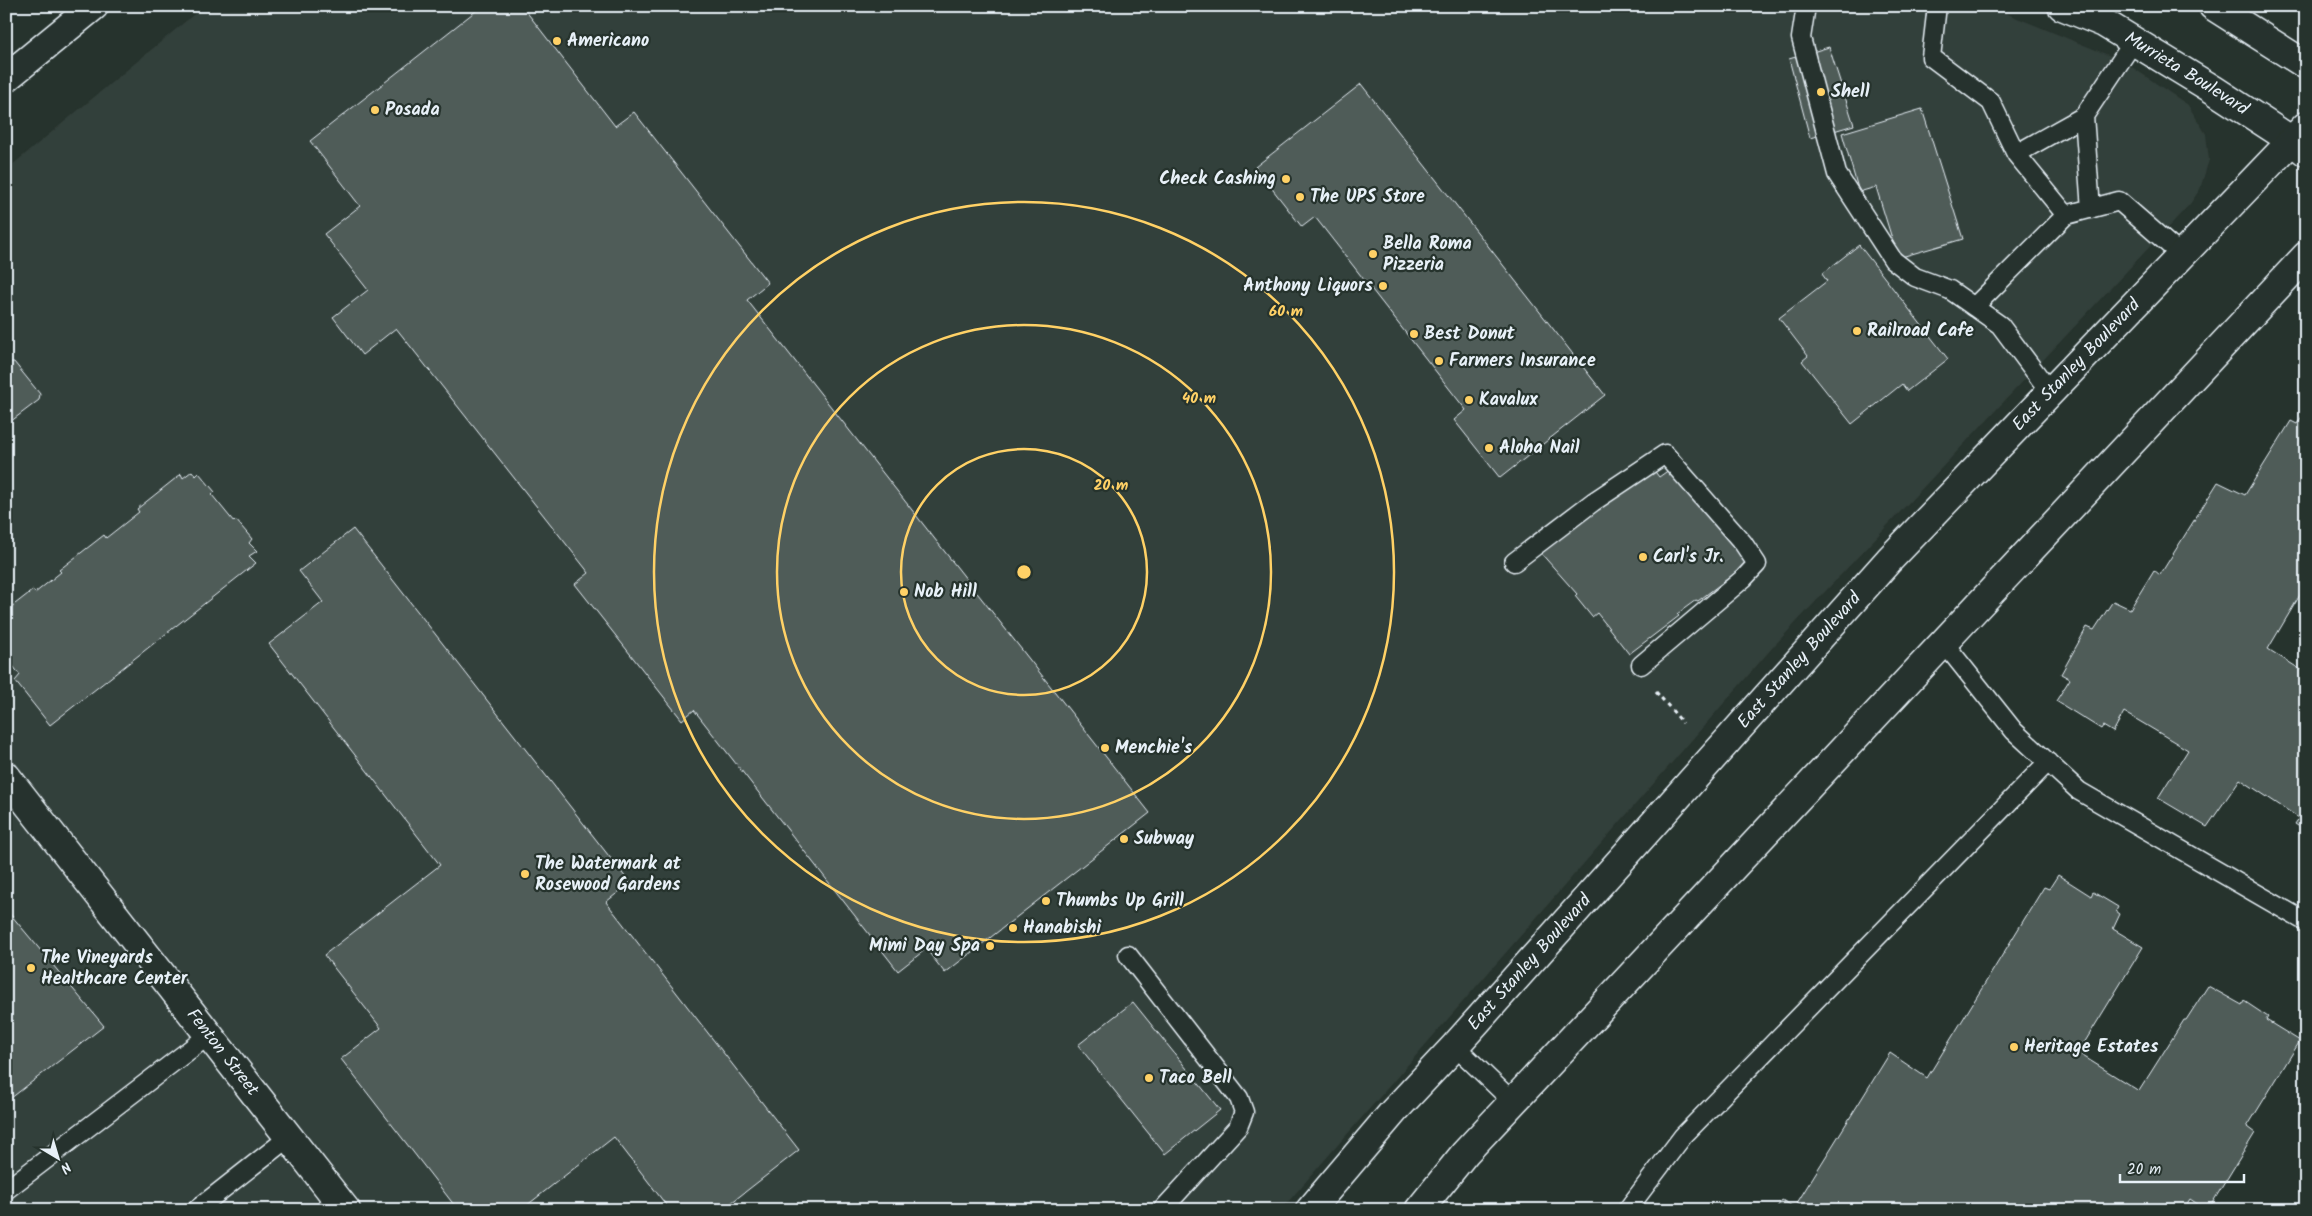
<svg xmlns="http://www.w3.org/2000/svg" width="2312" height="1216" viewBox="0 0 2312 1216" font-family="Kalam,sans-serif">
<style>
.built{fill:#333f3a}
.building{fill:#505c59;stroke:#e8f1f8}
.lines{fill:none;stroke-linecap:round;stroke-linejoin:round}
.lane-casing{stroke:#e8f1f8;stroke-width:21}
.street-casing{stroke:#e8f1f8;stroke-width:31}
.secondary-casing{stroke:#e8f1f8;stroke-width:31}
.primary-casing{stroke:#e8f1f8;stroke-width:31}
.path{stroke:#e8f1f8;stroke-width:3;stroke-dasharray:4 4;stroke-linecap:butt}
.lane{stroke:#26332d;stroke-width:18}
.street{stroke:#26332d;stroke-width:28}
.secondary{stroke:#26332d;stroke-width:28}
.primary{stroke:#26332d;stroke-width:28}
.ring{fill:none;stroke:#ffd166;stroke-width:2.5}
.poi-dot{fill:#ffd166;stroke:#26332d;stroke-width:2}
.labels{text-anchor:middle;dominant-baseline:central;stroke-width:4.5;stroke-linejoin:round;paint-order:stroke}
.poi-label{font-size:18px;font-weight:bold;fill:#e8f1f8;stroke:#26332d;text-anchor:start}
.street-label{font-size:18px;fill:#e8f1f8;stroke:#26332d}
.centre{fill:#ffd166;stroke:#26332d;stroke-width:2.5}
.ring-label{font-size:15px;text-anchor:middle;font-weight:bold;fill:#ffd166;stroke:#26332d;stroke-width:4.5;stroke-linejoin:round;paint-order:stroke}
</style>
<rect width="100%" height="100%" fill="#26332d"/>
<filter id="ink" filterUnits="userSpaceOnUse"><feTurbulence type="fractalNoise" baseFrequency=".02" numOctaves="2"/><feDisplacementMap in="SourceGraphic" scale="10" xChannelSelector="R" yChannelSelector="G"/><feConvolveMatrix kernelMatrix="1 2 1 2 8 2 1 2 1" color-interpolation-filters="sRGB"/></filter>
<g filter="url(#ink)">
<!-- built -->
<path class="built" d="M204 6H1988L2123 61 2188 105 2206 134 2209 160 2200 189 2190 204 1773 647 1281 1210H6V170Z"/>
<!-- building -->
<path class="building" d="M482 6H522L615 126 634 112 768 283 747 300 1150 813 945 973 926 949 898 971 694 710 682 720 575 584 589 573 396 328 362 355 333 317 368 290 324 234 360 206 310 141Z
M1829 47 1854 125 1810 138 1789 59Z
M1361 84 1605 395 1500 478 1454 420 1466 410 1315 217 1302 227 1255 167Z
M1922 109 1963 239 1898 258 1876 187 1859 192 1842 133Z
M1859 245 1948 359 1907 391 1902 384 1852 424 1802 361 1808 356 1779 318 1827 281 1822 274Z
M9 362H14L40 394 39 400 6 425V364Z
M2306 410V585L2268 649 2306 673V831L2295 824 2299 818 2240 779 2207 827 2158 798 2188 750 2124 712 2113 732 2103 726 2101 729 2056 701 2070 679 2061 674 2087 627 2094 630 2113 601 2130 609 2154 570 2160 575 2218 482 2245 495 2291 421 2297 424Z
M1650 465 1659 477 1673 467 1700 507 1715 526 1717 524 1747 564 1698 601 1696 600 1677 614 1679 616 1629 654 1597 613 1592 617 1575 596 1577 594 1539 551Z
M192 471 196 476 199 473 215 492 212 495 234 522 236 520 252 539 249 543 257 551 249 556 256 563 50 725 15 681 20 675 6 657V611L33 590 35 593 61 572 59 570 104 535 106 538 139 512 137 509 181 474 183 478Z
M353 529 630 883 606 902 799 1150 722 1210H670L614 1137 521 1210H458L341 1059 381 1028 324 955 440 865 269 644 323 602 299 571Z
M2058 875 2091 896 2093 892 2118 907 2116 911 2120 914 2113 929 2143 947 2078 1053 2139 1091 2184 1020H2186L2208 986 2242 1005 2244 1001 2268 1017 2266 1020 2300 1041 2247 1127 2255 1133 2208 1210 2197 1208 2199 1205 2190 1199 2183 1210H1808L1797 1203 1890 1053 1927 1078 2044 887 2049 889Z
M6 909 104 1026 6 1102Z
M1133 1002 1220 1110 1165 1154 1078 1045Z
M1782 1200 1799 1210H1775Z"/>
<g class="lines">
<defs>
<path id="lane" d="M1806 6 1801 38 1837 174 1893 260 1915 277 1950 290 2000 325 2050 392
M1937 6 1931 57 1991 102 2016 154 2084 116 2134 41
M2084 116 2091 209
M2016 154 2066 215
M1974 307 2066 215 2119 201 2181 255
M1514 562 1593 502 1665 454 1743 543 1757 564 1744 578 1641 665
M1944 643 2014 731 2079 791 2306 922
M1128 955 1239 1098 1244 1112 1238 1127 1162 1210
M1455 1046 1513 1102
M6 1190 209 1035
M196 1210 289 1137
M1627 1210 1683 1136 2048 762"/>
<g id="street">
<path id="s1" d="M6 776 346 1210"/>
</g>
<g id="secondary">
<path id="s2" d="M2062 6 2104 23 2214 90 2291 140 2306 152"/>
<path d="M2213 6 2306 65"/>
<path d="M6 78 94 6"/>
</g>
<g id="primary">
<path id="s3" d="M1310 1210 1394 1111 1455 1046 1889 560 2306 126"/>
<path d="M1419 1210 1465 1153 2306 256"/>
</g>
</defs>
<!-- lane casing -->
<use href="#lane" class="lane-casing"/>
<!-- street casing -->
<use href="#street" class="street-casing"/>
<!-- secondary casing -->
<use href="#secondary" class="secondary-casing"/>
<!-- primary casing -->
<use href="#primary" class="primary-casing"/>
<!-- path -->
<path class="path" d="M1656 692 1683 723"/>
<!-- lane -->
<use href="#lane" class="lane"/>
<!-- street -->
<use href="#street" class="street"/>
<!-- secondary -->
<use href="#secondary" class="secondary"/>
<!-- primary -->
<use href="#primary" class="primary"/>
</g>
</g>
<!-- distance rings -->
<g class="ring">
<circle cx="1024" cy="572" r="123"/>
<circle cx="1024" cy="572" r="247"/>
<circle cx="1024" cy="572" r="370"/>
</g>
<!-- markers -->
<g class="poi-dot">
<circle cx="557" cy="41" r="5"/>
<circle cx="1821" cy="92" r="5"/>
<circle cx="375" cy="110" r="5"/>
<circle cx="1286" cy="179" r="5"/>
<circle cx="1300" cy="197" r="5"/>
<circle cx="1373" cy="254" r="5"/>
<circle cx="1383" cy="286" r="5"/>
<circle cx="1857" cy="331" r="5"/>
<circle cx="1414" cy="334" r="5"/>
<circle cx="1439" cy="361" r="5"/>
<circle cx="1469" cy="400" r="5"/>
<circle cx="1489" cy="448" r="5"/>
<circle cx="1643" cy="557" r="5"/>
<circle cx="904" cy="592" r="5"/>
<circle cx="1105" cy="748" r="5"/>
<circle cx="1124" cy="839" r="5"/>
<circle cx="525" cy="874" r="5"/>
<circle cx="1046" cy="901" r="5"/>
<circle cx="1013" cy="928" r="5"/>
<circle cx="990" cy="946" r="5"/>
<circle cx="31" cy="968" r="5"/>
<circle cx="2014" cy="1047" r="5"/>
<circle cx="1149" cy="1078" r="5"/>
</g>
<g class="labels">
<!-- poi labels -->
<g class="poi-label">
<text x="567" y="41">Americano</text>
<text x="1831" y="92">Shell</text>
<text x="385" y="110">Posada</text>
<text x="1276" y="179" text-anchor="end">Check Cashing</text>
<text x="1310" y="197">The UPS Store</text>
<text x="1383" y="244">Bella Roma<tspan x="1383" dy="21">Pizzeria</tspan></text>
<text x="1373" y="286" text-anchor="end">Anthony Liquors</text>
<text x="1867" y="331">Railroad Cafe</text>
<text x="1424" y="334">Best Donut</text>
<text x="1449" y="361">Farmers Insurance</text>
<text x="1479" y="400">Kavalux</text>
<text x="1499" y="448">Aloha Nail</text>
<text x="1653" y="557">Carl's Jr.</text>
<text x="914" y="592">Nob Hill</text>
<text x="1115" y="748">Menchie's</text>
<text x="1134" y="839">Subway</text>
<text x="535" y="864">The Watermark at<tspan x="535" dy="21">Rosewood Gardens</tspan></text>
<text x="1056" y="901">Thumbs Up Grill</text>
<text x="1023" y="928">Hanabishi</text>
<text x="980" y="946" text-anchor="end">Mimi Day Spa</text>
<text x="41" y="958">The Vineyards<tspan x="41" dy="21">Healthcare Center</tspan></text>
<text x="2024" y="1047">Heritage Estates</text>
<text x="1159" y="1078">Taco Bell</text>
</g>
<!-- street labels -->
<g class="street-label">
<text stroke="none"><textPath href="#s2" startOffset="142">Murrieta Boulevard</textPath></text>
<text stroke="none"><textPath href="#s3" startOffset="1141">East Stanley Boulevard</textPath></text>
<text stroke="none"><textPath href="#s3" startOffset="736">East Stanley Boulevard</textPath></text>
<text stroke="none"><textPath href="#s3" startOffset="331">East Stanley Boulevard</textPath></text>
<text stroke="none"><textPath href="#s1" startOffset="351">Fenton Street</textPath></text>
</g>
</g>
<circle cx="1024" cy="572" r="8" class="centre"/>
<g class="ring-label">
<text x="1286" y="316">60 m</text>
<text x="1199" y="403">40 m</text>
<text x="1111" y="490">20 m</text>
</g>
<!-- margin -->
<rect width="2312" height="1216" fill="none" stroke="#26332d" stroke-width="25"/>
<rect x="12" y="12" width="2287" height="1191" fill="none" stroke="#e8f1f8" stroke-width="2" filter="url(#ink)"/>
<!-- north arrow -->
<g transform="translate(58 1158) rotate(142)" stroke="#26332d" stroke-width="4" paint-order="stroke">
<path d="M0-4L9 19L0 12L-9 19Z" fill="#e8f1f8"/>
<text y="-8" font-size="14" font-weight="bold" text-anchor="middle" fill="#e8f1f8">N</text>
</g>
<!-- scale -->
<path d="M2120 1174v8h124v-8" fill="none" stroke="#e8f1f8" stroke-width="2.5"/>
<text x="2127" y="1174" font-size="15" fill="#e8f1f8" stroke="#26332d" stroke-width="4" paint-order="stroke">20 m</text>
</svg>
